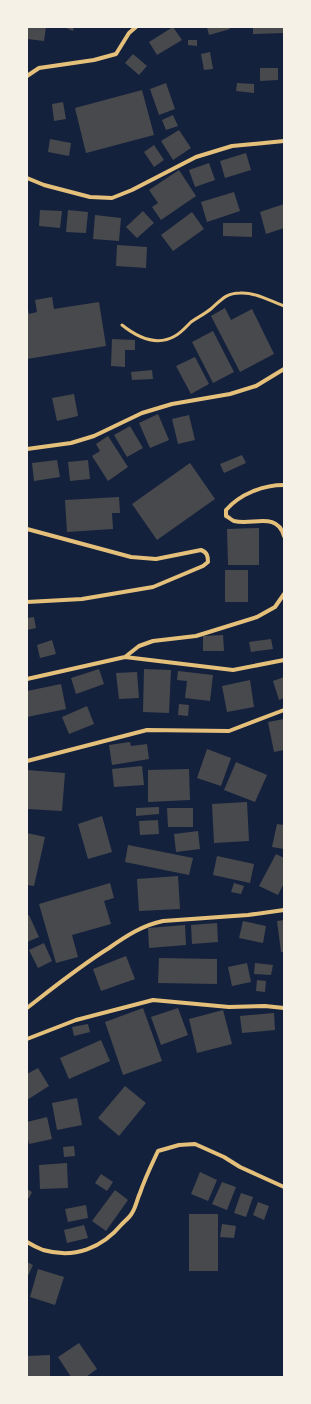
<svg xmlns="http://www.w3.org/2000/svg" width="311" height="1404" viewBox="0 0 311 1404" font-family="'Varela Round',sans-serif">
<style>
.building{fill:#48494c}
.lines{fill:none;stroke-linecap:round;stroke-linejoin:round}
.service{stroke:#e5c07b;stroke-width:3}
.minor{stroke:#e5c07b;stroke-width:4}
</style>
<rect width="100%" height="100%" fill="#14213d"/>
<!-- building -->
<path class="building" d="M27 27H46L44 41 27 39Z
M64 27H74L73 31Z
M173 27 182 40 157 55 149 42Z
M207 27H229L230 29 209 35Z
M253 27H284V33L253 34Z
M188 40H197V46L188 45Z
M210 52 213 69 204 70 201 54Z
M133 54 147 66 139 75 125 63Z
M260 68H278V80L260 81Z
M166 83 175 109 159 115 150 89Z
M237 83 254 84V93L236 91Z
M142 90 154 135 86 153 75 108Z
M63 102 66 119 54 121 52 104Z
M173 115 178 126 166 130 162 120Z
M179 130 191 148 173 160 161 141Z
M50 139 71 143 69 156 48 152Z
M154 145 164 160 154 167 144 152Z
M246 153 251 170 225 178 220 161Z
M209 163 215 180 195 187 189 170Z
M179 170 196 196 161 220 152 207 158 203 149 190Z
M234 192 240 211 207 222 201 202Z
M284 204V228L266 234 260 212Z
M40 210 62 211 60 228 39 226Z
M68 210 88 212 86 233 66 232Z
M143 211 154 223 137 238 126 227Z
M192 212 204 229 173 251 161 235Z
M95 215 121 218 119 241 93 239Z
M223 223H252V237L223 236Z
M117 245 147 247 146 268 116 266Z
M52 297 54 309 99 302 106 346 27 359V306L29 314 37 312 35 300Z
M225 308 231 320 252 309 274 354 240 372 211 316Z
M213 331 234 372 213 383 192 342Z
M112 339 135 340V350H125V367L111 366Z
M195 357 209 384 191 394 176 366Z
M152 370 153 379 132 380 131 372Z
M74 394 78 416 57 421 52 398Z
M158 414 169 440 150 448 139 423Z
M189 415 195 440 178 444 172 419Z
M130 426 143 448 127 457 114 435Z
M108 436 128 467 108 481 92 456 100 451 96 444Z
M242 455 246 463 224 473 220 464Z
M57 460 60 477 34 481 32 463Z
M88 460 90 479 70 481 68 462Z
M190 463 215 499 157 540 132 504Z
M119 497 120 513H112L113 529 67 532 65 500Z
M259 528V565H228L227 529Z
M225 570H248V602H225Z
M34 617 36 628 27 630V618Z
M223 635 224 651H203V636Z
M271 639 273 649 251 652 249 642Z
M52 640 56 654 40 658 37 645Z
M99 669 104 684 76 694 71 678Z
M144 669 171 670 169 713 143 712Z
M178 671 213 675 210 701 185 698 187 681 177 680Z
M137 672 139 698 119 699 116 673Z
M284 677V698L279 700 273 681Z
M250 680 254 707 227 712 222 686Z
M61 684 66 709 27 717V691Z
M179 704 189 705 188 716 178 715Z
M87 706 94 724 69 734 62 717Z
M284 719V750L274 752 268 722Z
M130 742 131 746 147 744 149 759 112 765 109 745Z
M207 749 231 758 221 786 197 778Z
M236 762 267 775 255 802 224 790Z
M142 766 144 785 114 787 112 769Z
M189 769 190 800 148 802V770Z
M27 770 65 773 62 811 27 809Z
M247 802 249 841 214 843 212 804Z
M159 807V814L136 816V808Z
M167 808H193V827H168Z
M102 816 112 852 88 859 78 824Z
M158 820 159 834 140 835 139 821Z
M277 824 284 825V849L272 847Z
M198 831 200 849 176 852 174 834Z
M27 833 45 837 34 886 27 885Z
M128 845 193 858 189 875 125 862Z
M276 854 284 858V883L278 895 259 886Z
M217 856 254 864 250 883 213 875Z
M178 876 180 909 139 911 137 879Z
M110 883 114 898 104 901 111 924 72 935 78 957 56 963 39 904Z
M234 883 244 886 241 894 231 892Z
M29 915 39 937 27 942V916Z
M284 920V952H281L277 921Z
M243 921 266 926 263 943 239 938Z
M217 923 218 942 192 944 191 925Z
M185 925 186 945 149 948 148 928Z
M44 943 52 961 38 968 29 950Z
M126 956 135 979 101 991 93 969Z
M159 958 217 959V984L158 983Z
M247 963 251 982 232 986 228 967Z
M255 963 273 965 271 975 254 974Z
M257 980 266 981 265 992 256 991Z
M143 1008 162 1061 123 1075 105 1022Z
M178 1008 188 1035 161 1045 151 1017Z
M223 1010 232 1044 197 1053 189 1019Z
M274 1013 275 1030 242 1033 240 1016Z
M88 1024 90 1032 74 1036 72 1027Z
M101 1040 110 1061 69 1079 60 1058Z
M38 1068 49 1086 27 1100V1074Z
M125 1086 146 1103 119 1136 98 1118Z
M77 1098 82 1125 57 1130 52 1103Z
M47 1117 52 1139 29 1144 27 1135V1122Z
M74 1146 75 1156 64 1157 63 1147Z
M67 1163 68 1188 40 1189 39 1165Z
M200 1172 217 1180 208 1201 191 1194Z
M101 1174 113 1182 107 1191 95 1183Z
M222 1182 236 1187 227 1210 212 1204Z
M27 1189 32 1192 29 1198 27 1197Z
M115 1190 128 1200 106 1231 92 1221Z
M241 1193 253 1197 246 1217 234 1213Z
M258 1202 269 1206 264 1220 253 1215Z
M86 1205 88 1218 68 1222 65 1209Z
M189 1214H218V1271H189Z
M222 1224 236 1226 234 1238 220 1237Z
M84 1225 88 1238 67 1243 64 1230Z
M27 1262 33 1265 27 1278Z
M38 1269 64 1277 55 1305 30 1297Z
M79 1343 97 1369 86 1377H71L58 1357Z
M50 1355V1377H27V1356Z"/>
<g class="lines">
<!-- service -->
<path class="service" d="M122 325C137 337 156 347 175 336 181 333 186 327 191 322 198 317 205 314 212 308 221 300 226 293 240 293 255 292 270 301 284 306"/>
<!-- minor -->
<path class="minor" d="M27 76 39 68 94 60 116 54 129 33 136 27
M27 178 44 185 90 197 112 198 132 190 196 157 232 146 284 141
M27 449 71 443 94 436 142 413 172 404 230 394 256 386 284 369
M284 485C263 485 240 494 226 510V516C229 517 231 520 234 521 252 526 277 511 284 536
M27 529 131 557 156 559 201 550C207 552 208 556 208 562L203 566 153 587 82 599 27 602
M125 657 139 646 153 641 196 636 257 617 275 607 284 594
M27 679 125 657 233 670 284 660
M27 761 147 730 229 731 284 710
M27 1008C54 987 80 966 109 948 126 936 143 925 163 921L248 915 284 910
M27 1039 76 1020 153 1000 229 1007 265 1006 284 1008
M27 1242C32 1245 38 1248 43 1250 75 1259 102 1248 122 1224 126 1220 130 1217 132 1213 136 1207 137 1199 140 1193 145 1178 152 1164 158 1151L179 1145 195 1144 224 1157 240 1167 284 1187"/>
</g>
<!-- border -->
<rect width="311" height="1404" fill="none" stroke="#f6f1e7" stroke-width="56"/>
</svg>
